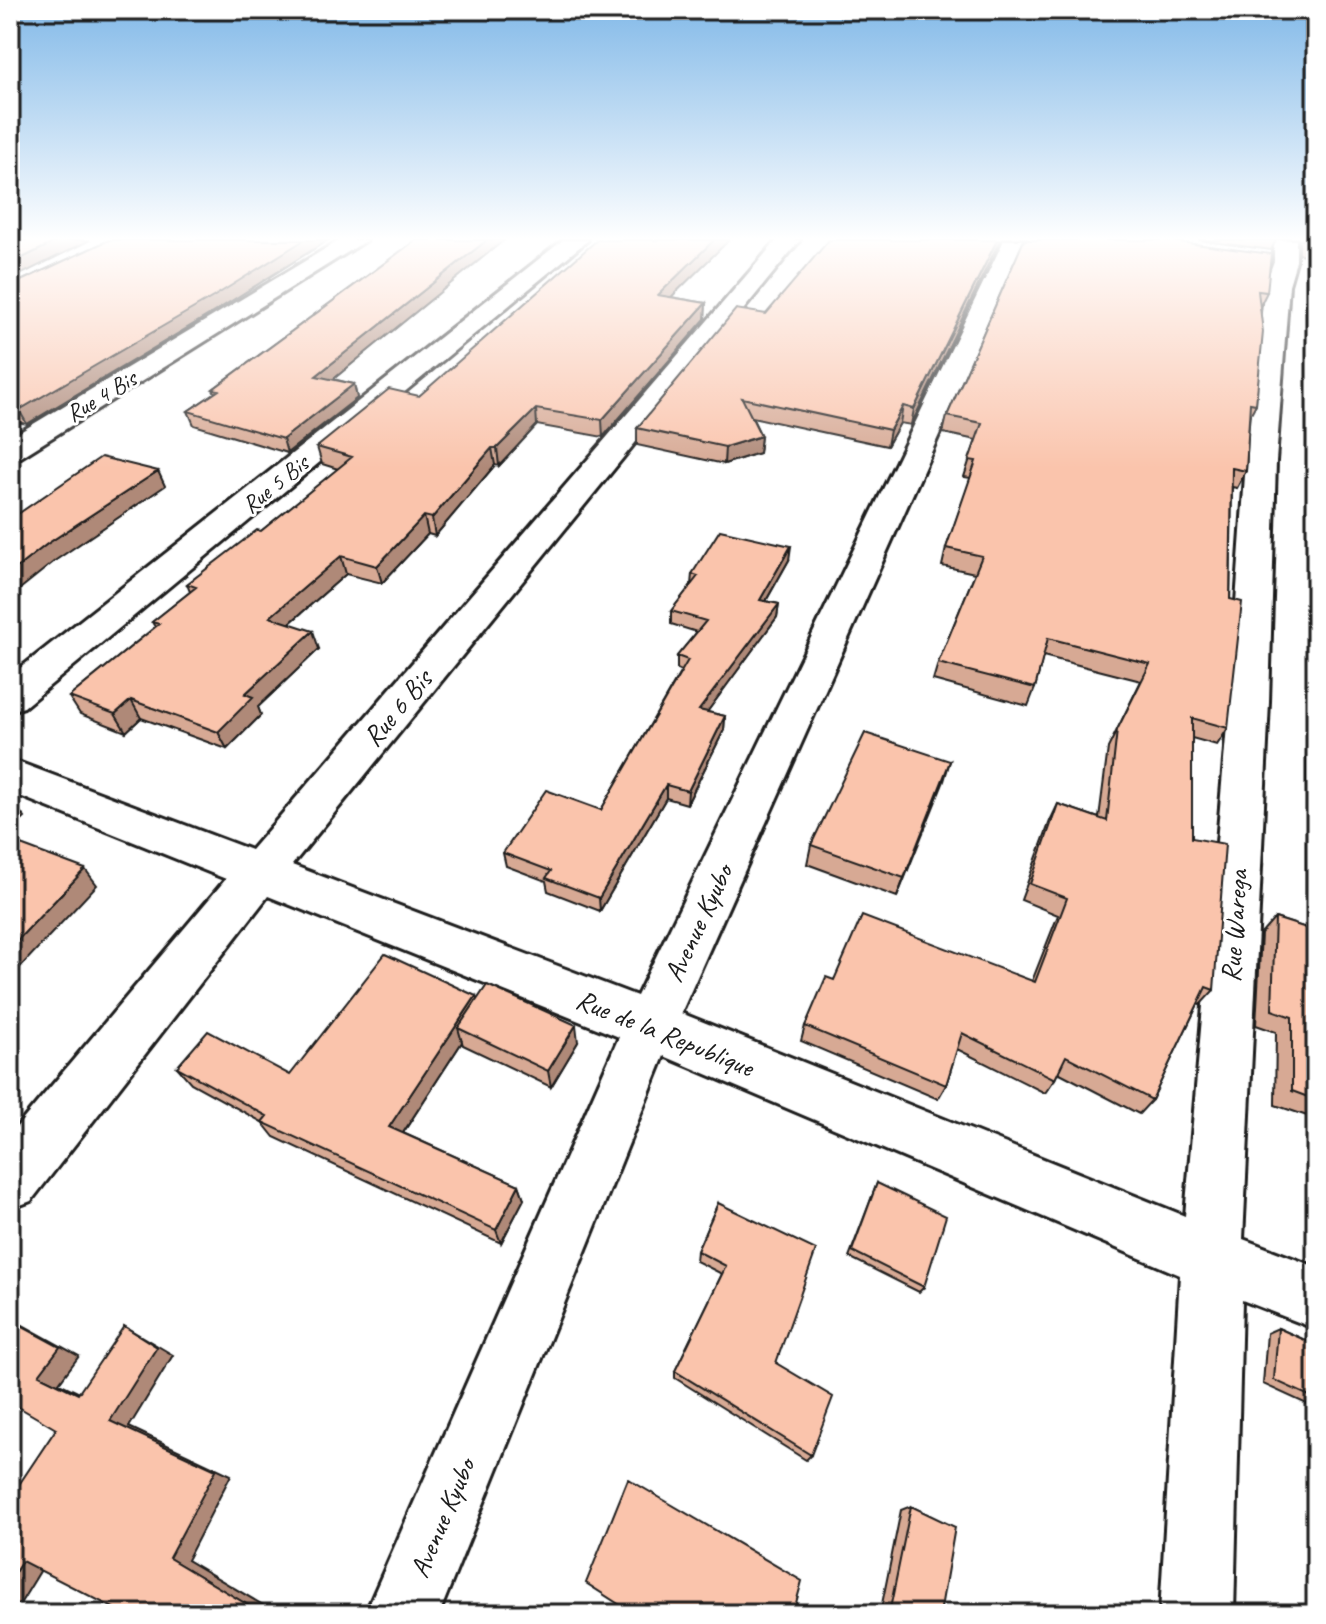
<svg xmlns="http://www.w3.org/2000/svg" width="1326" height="1624" viewBox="0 0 1326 1624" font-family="Caveat,sans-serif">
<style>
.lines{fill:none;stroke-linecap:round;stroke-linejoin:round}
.minor-casing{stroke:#1c1c1c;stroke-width:6}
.minor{fill:#fff;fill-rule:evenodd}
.wall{fill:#d7a994;stroke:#1c1c1c;stroke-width:2}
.shaded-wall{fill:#af8978;stroke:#1c1c1c;stroke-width:2}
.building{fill:#fac4ac;stroke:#1c1c1c;stroke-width:2}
.labels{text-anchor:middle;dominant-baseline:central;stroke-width:6;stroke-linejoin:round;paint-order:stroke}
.far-street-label{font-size:24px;fill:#1c1c1c;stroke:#fff}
.street-label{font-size:28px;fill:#1c1c1c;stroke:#fff}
</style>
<rect width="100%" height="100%" fill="#fff"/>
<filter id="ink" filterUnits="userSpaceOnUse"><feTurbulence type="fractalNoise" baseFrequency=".0125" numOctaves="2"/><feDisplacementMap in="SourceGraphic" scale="16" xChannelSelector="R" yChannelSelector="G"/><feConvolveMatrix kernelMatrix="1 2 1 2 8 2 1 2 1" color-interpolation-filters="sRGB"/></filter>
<g filter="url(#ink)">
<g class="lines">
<defs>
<path id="minor" d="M340 240H367L21 457 10 460V438Z
M563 240H588L24 707 10 711V676Z
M777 240H800L292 865 637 996 1004 240H1026L681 1013 1185 1216 1229 702 1246 461 1265 285 1274 261V240H1296V261L1289 285 1276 461 1269 702 1243 1239 1316 1267V1329L1242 1300 1234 1614H1160L1180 1275 664 1056 439 1614H365L619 1037 268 896 31 1201 10 1209V1135L226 879 10 792V759L251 850Z"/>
</defs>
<!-- minor casing -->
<use href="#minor" class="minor-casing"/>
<!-- minor -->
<use href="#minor" class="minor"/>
</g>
<!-- wall -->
<path class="wall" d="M109 240H328L217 310 27 424 12 421 10 422V286Z
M416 240H504L333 379 354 384 357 398 287 453 194 425 188 411 215 393 213 389Z
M729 240 671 297 706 303 705 319 603 437 537 425 499 466 495 465 435 536 428 534 382 583 346 574 289 624 319 649 258 707 261 715 227 749 141 718 126 732 80 714 69 697 155 627 152 622 190 592 187 584 261 531 338 469 322 464 317 447Z
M1000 240 911 425 900 423 887 446 752 417 761 436 759 453 724 464 637 445V428L766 314Z
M1024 240 1267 292 1260 306 1256 404 1249 417 1246 471 1237 488 1232 487 1228 728 1217 745 1192 738V838L1214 990 1200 1005 1198 1004 1152 1100 1139 1114 1058 1072 1055 1079 1045 1093 957 1049 946 1085 938 1099 801 1041 805 1026 834 980 1032 981 1058 915 1021 900 1050 821 1058 804 1099 818 1108 748 1141 681 1043 656 1035 688 1028 706 933 680 938 663 975 573 942 566 946 548 971 478 964 477 976 440 943 433 947 416Z
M1198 240H1276L1271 250Z
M1299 240H1316V257L1299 254Z
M789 560 766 601 779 604 777 617 707 712 725 716 724 730 687 804 666 798 600 911 548 891 546 881 506 866 503 853 601 810 681 671 677 669V656L697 632 671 624V611L691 585 692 574Z
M1316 740V1119L1275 1105 1276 1032 1256 1025 1261 934 1275 918 1306 928 1307 751Z
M950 761 897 897 807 864 811 845Z
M477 1000 578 1042 551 1087 463 1045 462 1042 403 1133 519 1185 524 1199 501 1243 274 1137 262 1122 191 1083 177 1067 290 1075Z
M877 1183 924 1287 919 1292 849 1257Z
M718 1203 811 1455 806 1460 675 1378V1371L722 1274 696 1261 697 1251Z
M1278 1328 1316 1345V1405L1311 1406 1263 1384 1267 1333Z
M911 1506 940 1614H880L901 1510Z"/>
<!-- shaded-wall -->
<path class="shaded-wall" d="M59 240H90L10 280V264Z
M304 240H328L217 310 27 424 19 410Z
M487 240H504L320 390 316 376Z
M714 240H729L658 310V295Z
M997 240H1000L911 425 914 409Z
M706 303 705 319 603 437 602 420Z
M354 384 357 398 287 453 283 439Z
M903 406 900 423 887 446 890 430Z
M536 409 537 425 499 466 497 448Z
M761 436 759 453 724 464 725 447Z
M492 448 495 465 435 536 432 518Z
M158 471 165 486 56 560 10 597V573L47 544Z
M424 516 428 534 382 583 377 566Z
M791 546 789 560 759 613 760 600Z
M341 556 346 574 276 635 270 617Z
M779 604 777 617 699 723V710Z
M313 631 319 649 258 707 261 715 227 749 218 732 245 694Z
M131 700 141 718 126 732 115 714Z
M725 716 724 730 687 804 688 791Z
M950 761 944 781 897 897 904 878Z
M666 785V798L600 911 599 898Z
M17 808 25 818 10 832V814Z
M85 869 97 885 10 978V948Z
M476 996 481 1014 458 1028 462 1042 397 1142 389 1127Z
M576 1025 578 1042 551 1087 548 1071Z
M519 1185 524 1199 501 1243 496 1230Z
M10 1318 79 1356 59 1383 98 1402 78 1394 39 1375Z
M124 1326 173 1355 129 1427 231 1475 187 1560 278 1614H263L169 1558 110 1421Z
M22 1561 45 1563 20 1604H10V1580Z"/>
<!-- building -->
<path class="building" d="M10 240H59L10 264Z
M109 240H304L213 297 19 410 10 408V286Z
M416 240H487L316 376 354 384 283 439 188 411 219 390 213 389Z
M597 240H714L658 295 706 303 602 420 536 409 497 448H492L432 518 424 516 377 566 341 556 270 617 313 631 245 694 253 697 218 732 131 700 115 714 69 697 159 624 152 622 196 587 187 584 257 530 261 531 352 457 317 447 389 389 419 396Z
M829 240H997L914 409 903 406 890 430 742 398 761 436 725 447 637 428 736 309 766 314Z
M1024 240H1164L1271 254 1267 292 1258 291 1263 332 1256 404 1250 403 1246 471 1232 468 1230 599 1242 602 1228 728 1192 718V838L1225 844 1214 990 1206 987 1152 1100 1066 1056 1055 1079 962 1033 946 1085 805 1026 826 977 834 980 862 916 1035 982 1067 898 1030 884 1058 804 1107 821 1117 730 1150 664 1048 638 1035 688 938 663 982 556 946 548 976 461 969 460 982 423 947 416Z
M101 457 158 471 47 544 10 573V518H12Z
M720 530 791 546 760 600 779 604 699 710 725 716 688 791 666 785 599 898 546 878 551 871 503 853 546 790 601 810 688 660 677 656 706 621 671 611 698 576 692 574Z
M865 733 950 761 904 878 811 845Z
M10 806 17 808 10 814Z
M10 841 85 869 10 948Z
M1275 918 1316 931V1100L1292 1091V1017L1272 1010Z
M385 954 476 996 389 1127 519 1185 496 1230 262 1122 267 1116 177 1067 208 1031 290 1075Z
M487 985 576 1025 548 1071 458 1028Z
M877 1183 946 1216 924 1287 852 1251Z
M718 1203 816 1250 776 1363 833 1397 811 1455 675 1371 726 1266 697 1251Z
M10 1320 60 1347 39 1375 78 1394 124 1326 157 1347 110 1421 216 1470 169 1558 263 1614H125L22 1561 10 1580V1498L56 1429 10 1402Z
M1278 1328 1316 1345V1399L1274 1380Z
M628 1479 802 1581 793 1614H634L586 1583Z
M911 1506 955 1527 940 1614H889Z"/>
</g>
<!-- sky -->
<linearGradient id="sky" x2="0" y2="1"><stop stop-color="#82b9e8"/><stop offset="0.51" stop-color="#fff"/><stop offset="1" stop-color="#fff" stop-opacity="0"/></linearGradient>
<rect width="1326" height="468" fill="url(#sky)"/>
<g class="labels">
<!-- far-street labels -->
<g class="far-street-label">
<text transform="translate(101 396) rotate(-31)">Rue 4 Bis</text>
<text transform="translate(275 484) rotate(-39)">Rue 5 Bis</text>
</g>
<!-- street labels -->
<g class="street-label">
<text transform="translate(397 708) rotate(-50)">Rue 6 Bis</text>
<text transform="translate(698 923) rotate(-65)">Avenue Kyubo</text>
<text transform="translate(1234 926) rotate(-86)">Rue Warega</text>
<text transform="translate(665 1033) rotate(22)">Rue de la Republique</text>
<text transform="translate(442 1518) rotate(-67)">Avenue Kyubo</text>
</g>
</g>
<!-- margin -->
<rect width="1326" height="1624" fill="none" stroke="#fff" stroke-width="40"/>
<rect x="20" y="20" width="1286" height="1584" fill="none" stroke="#1c1c1c" stroke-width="3" filter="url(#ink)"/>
</svg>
